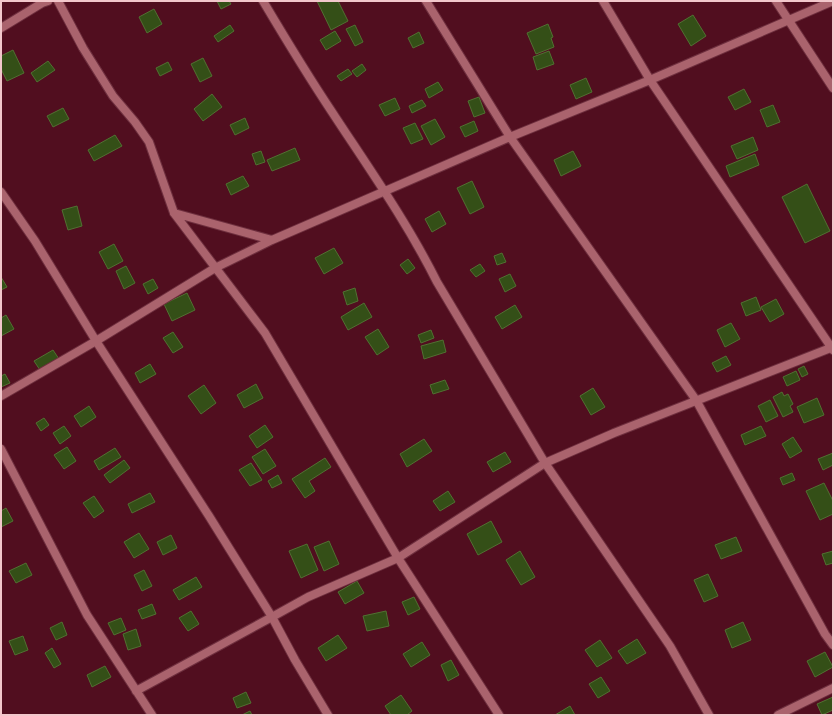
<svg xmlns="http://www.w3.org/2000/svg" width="834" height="716" viewBox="0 0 834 716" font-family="Rubik,sans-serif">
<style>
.building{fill:#344f17;stroke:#517032}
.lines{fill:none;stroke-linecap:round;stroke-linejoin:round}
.minor-casing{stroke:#6e2f3e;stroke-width:10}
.minor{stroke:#aa636d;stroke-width:8}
</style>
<rect width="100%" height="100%" fill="#510e1f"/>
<!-- building -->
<path class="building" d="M217 1H229L231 4 221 9Z
M317 1H338L348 21 331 30Z
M154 9 162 24 147 33 139 17Z
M693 15 706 36 691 46 678 24Z
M548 24 553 37 551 38 554 47 536 54 527 33Z
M230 25 234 31 218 42 214 36Z
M355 25 363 42 355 46 346 29Z
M335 31 341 41 326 50 320 40Z
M419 32 424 43 413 48 408 38Z
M13 50 24 73 7 81 1 69V56Z
M549 51 554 64 537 70 533 57Z
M203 58 212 76 200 82 191 64Z
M48 61 55 70 37 82 31 73Z
M168 62 172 70 160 76 156 68Z
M362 64 366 70 357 77 352 71Z
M348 69 352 74 341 81 337 76Z
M586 78 592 92 576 99 570 85Z
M438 82 443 90 429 98 425 89Z
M744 89 751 102 735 110 728 97Z
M212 94 222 107 203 121 194 109Z
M479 97 485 113 474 117 468 101Z
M395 98 400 109 385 116 379 105Z
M422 100 426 106 412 113 409 106Z
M773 105 780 122 767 127 760 110Z
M63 108 69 119 53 127 47 116Z
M245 118 249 128 235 135 230 125Z
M435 119 445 137 431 145 421 126Z
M474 121 478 131 465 137 460 127Z
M415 123 423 139 411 144 403 128Z
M115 135 122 146 94 161 88 150Z
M753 137 758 150 737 159 731 146Z
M295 148 300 160 272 171 267 160Z
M261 151 265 162 256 165 252 154Z
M573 151 581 166 561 176 554 160Z
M755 154 759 165 730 177 726 166Z
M243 176 249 186 231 195 226 184Z
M472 181 484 207 470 214 457 188Z
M807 184 830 231 805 243 782 197Z
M77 206 82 226 68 230 62 210Z
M439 211 446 224 432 232 425 219Z
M114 244 123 261 108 269 99 252Z
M334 248 343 263 324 274 315 258Z
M502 253 506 262 497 265 494 256Z
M408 259 415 268 407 274 400 265Z
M480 264 485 271 476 277 470 270Z
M126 266 135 283 124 289 116 271Z
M510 274 516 286 505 292 499 279Z
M1 277 7 287 1 290Z
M153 279 158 288 148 294 143 284Z
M355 288 358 301 347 305 343 292Z
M187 293 195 310 172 321 164 304Z
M756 297 761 310 746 316 741 303Z
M776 299 784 314 770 322 761 307Z
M364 303 372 317 348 330 341 317Z
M515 305 522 317 502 329 495 317Z
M6 315 14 329 1 336V318Z
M731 323 740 339 725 347 717 330Z
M378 329 389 347 377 355 365 337Z
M431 330 434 338 421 343 418 335Z
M173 332 183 347 173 353 163 338Z
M443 340 446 352 424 359 421 346Z
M53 350 59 359 40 370 34 361Z
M726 356 731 365 717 372 712 363Z
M150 364 156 374 140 383 135 373Z
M804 366 808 374 802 377 798 369Z
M796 371 800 380 787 386 783 377Z
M5 374 10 383 1 387V376Z
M445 380 449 389 433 394 430 385Z
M256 384 263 398 244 408 237 395Z
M204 385 216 403 201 414 188 396Z
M593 388 605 407 591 415 580 396Z
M782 392 784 396 788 394 793 404 790 406 793 412 783 417 773 397Z
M817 398 824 415 804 423 797 407Z
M770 400 778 416 766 422 758 406Z
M89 406 96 417 81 427 74 416Z
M44 418 49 425 41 431 36 423Z
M265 425 273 437 257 448 249 436Z
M64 426 71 436 60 444 53 433Z
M761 426 766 436 745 445 741 435Z
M793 437 802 451 790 458 782 444Z
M424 439 432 451 407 467 400 454Z
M67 447 76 461 64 469 54 455Z
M115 448 121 457 99 470 94 461Z
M265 449 276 466 263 474 252 457Z
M505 452 511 462 493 472 487 462Z
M833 453V465L823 470 818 459Z
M325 458 331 467 309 481 315 491 305 498 292 479Z
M124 460 130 468 110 483 104 475Z
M251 463 262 480 250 486 239 470Z
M792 473 795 480 783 485 780 478Z
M278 475 282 483 272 488 268 481Z
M824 483 833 501V514L820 520 806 491Z
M448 491 455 502 440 511 433 501Z
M150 493 155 502 132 513 128 504Z
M94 496 104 511 94 518 83 503Z
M6 508 13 521 1 527V511Z
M491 521 502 542 478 555 467 534Z
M139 533 149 549 134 558 124 542Z
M171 535 177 548 163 555 157 542Z
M736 537 742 551 721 559 715 545Z
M329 541 339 564 324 571 314 547Z
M307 544 318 570 301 578 289 551Z
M520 551 535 577 521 585 506 560Z
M833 551V563L826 565 822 554Z
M26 563 32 575 16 583 9 571Z
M144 570 152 586 142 591 134 575Z
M708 574 718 596 704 602 694 580Z
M196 577 202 587 179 600 173 590Z
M357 581 364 593 345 604 338 592Z
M414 597 420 609 408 615 402 602Z
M152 604 156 614 142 619 138 610Z
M191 611 199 624 188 631 179 618Z
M386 611 389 626 367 631 363 616Z
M121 618 126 630 114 635 108 623Z
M62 622 67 635 56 640 50 628Z
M743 622 751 640 732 648 725 630Z
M136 629 141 646 128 650 123 634Z
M338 635 347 648 326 661 318 648Z
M23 636 28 650 15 655 9 641Z
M637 639 646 653 627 664 618 651Z
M600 640 612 658 597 667 585 650Z
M422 642 430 655 411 667 403 654Z
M52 648 61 664 54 668 45 653Z
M825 652 833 667 815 677 807 661Z
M451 660 459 675 448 681 441 665Z
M105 666 111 677 92 687 87 675Z
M601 677 610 691 598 698 589 684Z
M246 692 251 703 237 708 233 698Z
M401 695 412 711 407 715H391L385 706Z
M833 697V710L822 715 817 704Z
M570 706 575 715H555Z
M250 711 252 715H242Z"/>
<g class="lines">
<defs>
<path id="minor" d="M58 1 83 48 113 96 135 122 149 142 174 213 265 333 398 558 499 715
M263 1C285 38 308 76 332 112 368 167 407 222 437 282L545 463 670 646 709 715
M426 1 510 137 696 400 825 634 833 645
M603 1 650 80 833 350
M776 1 833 88
M1 28 42 3 48 1
M1 192 35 241 96 341 209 516 272 617 295 660 328 715
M174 213 272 240
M1 396 96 341 215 268 272 240 510 137 650 80 833 1
M1 449 87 615 152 715
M136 691 272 617 308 597 398 558 545 463 614 433 833 347
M778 715 833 688"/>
</defs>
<!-- minor casing -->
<use href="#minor" class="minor-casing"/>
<!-- minor -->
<use href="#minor" class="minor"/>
</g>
<!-- border -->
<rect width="834" height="716" fill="none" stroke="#f2c7cb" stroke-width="4"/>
</svg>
